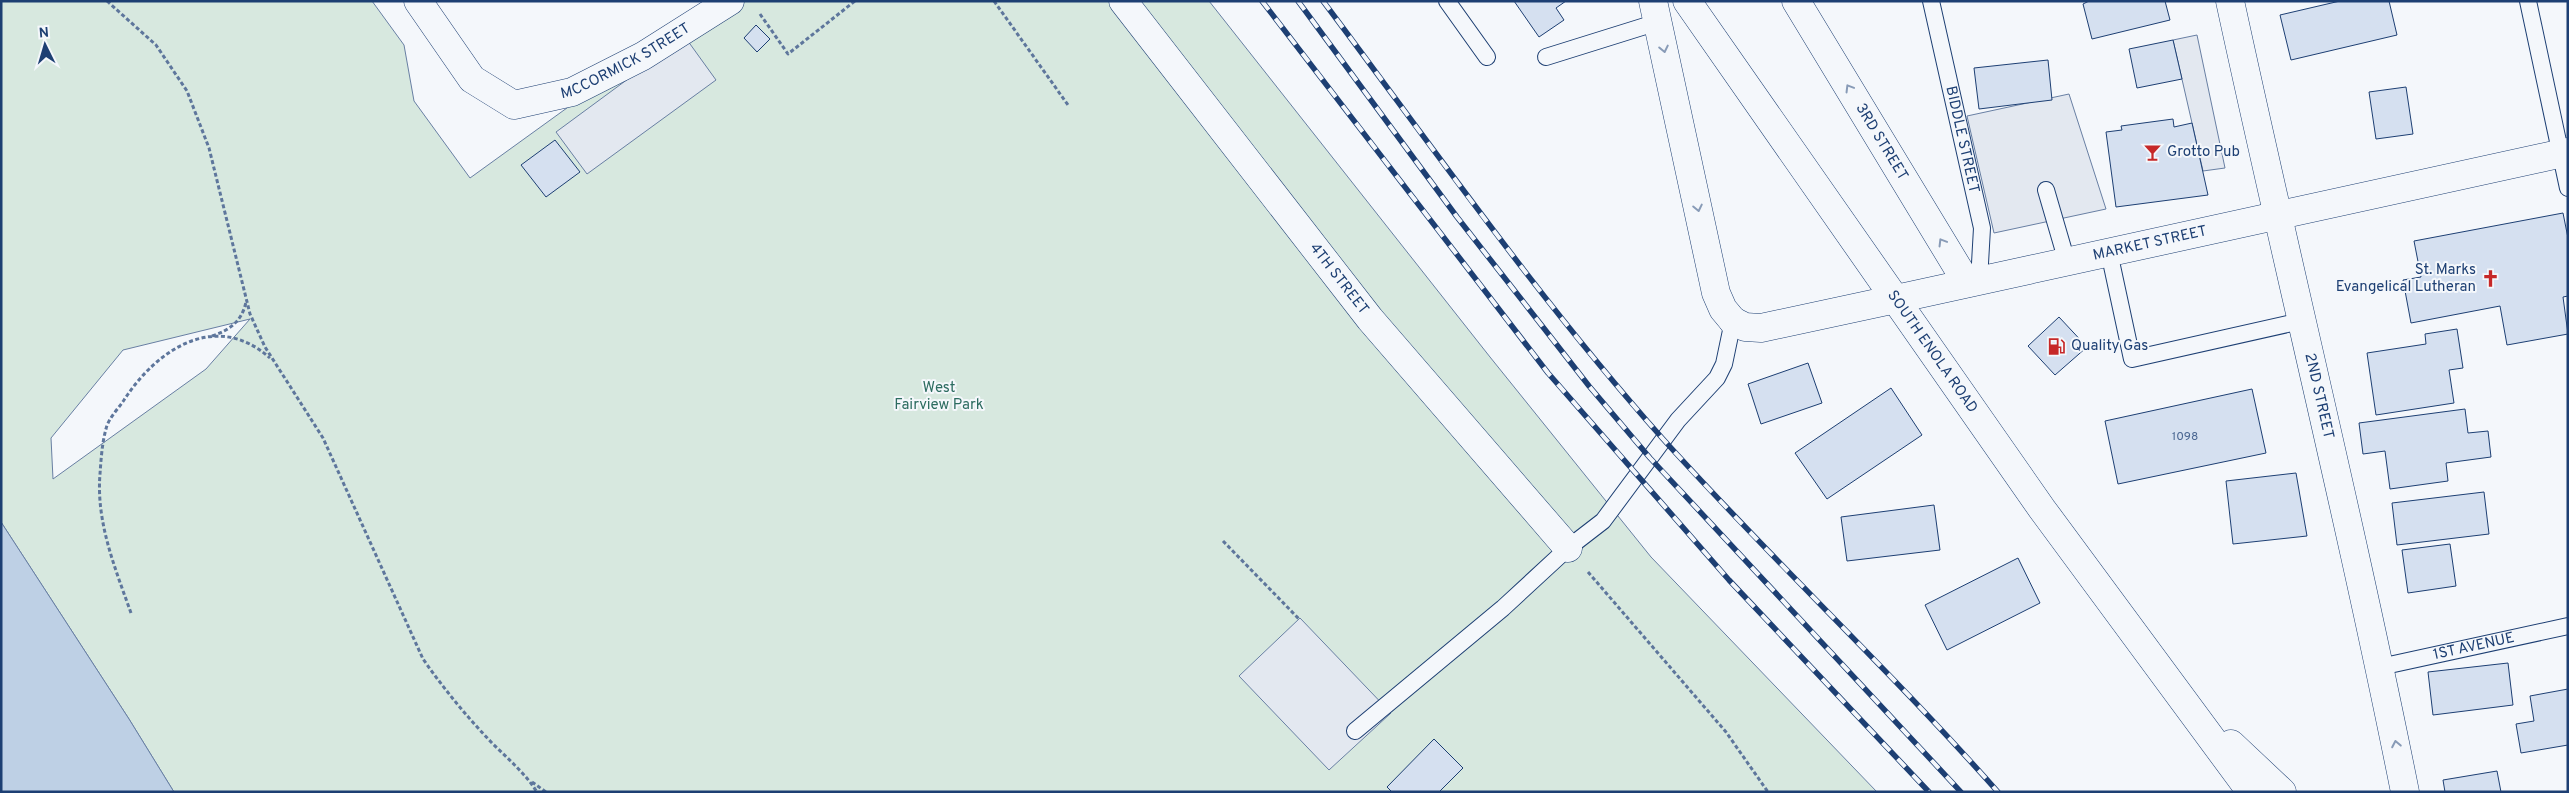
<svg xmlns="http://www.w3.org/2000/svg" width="2569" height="793" viewBox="0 0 2569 793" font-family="Overpass,sans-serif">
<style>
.green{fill:#d7e8df;stroke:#687fa3;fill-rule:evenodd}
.parking{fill:#e3e8f0;stroke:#687fa3}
.water{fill:#bed0e5;stroke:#687fa3}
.building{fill:#d5e0f0;stroke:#1d3f73}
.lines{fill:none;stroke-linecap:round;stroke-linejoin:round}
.lane-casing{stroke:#1d3f73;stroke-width:18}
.street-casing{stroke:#1d3f73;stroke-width:29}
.secondary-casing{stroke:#1d3f73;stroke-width:29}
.primary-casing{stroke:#1d3f73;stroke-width:29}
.path{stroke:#5e769c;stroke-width:3;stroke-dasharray:4 2.5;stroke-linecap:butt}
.lane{stroke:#f4f7fb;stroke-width:16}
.street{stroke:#f4f7fb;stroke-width:28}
.secondary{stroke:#f4f7fb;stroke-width:28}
.primary{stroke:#f4f7fb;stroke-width:28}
.rail-casing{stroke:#1d3f73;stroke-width:5.5}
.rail{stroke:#f4f7fb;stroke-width:4;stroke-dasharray:11;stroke-linecap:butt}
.oneway{stroke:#889bb7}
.labels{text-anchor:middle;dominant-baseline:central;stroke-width:4;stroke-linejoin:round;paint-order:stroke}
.number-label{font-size:12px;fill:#4b6792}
.street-label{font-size:15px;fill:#1d3f73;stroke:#f4f7fb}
.poi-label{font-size:15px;fill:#1d3f73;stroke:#f4f7fb;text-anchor:start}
.park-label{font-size:15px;fill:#2c6c60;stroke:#f4f7fb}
</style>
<rect width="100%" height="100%" fill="#f4f7fb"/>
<!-- green -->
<path class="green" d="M1 1H372L404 45 414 101 470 178 715 1H1209L1490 357 1651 557 1877 792H174L129 719 1 522ZM250 319 206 369 53 479 51 438 123 350Z"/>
<!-- parking -->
<path class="parking" d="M2197 35 2225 168 2203 171 2173 40Z
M685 37 716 80 587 174 556 132Z
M2069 94 2106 209 1994 233 1967 116Z
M1300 618 1391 713 1329 770 1239 676Z"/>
<!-- water -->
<path class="water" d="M1 522 129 719 174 792H1Z"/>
<!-- building -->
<path class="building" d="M1514 1H1566L1556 8 1564 20 1539 37Z
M2089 1H2165L2170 20 2092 39 2083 4Z
M2340 1H2389L2397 35 2291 60 2280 15Z
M756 25 770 39 757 52 744 38Z
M2173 40 2182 79 2137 88 2129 49Z
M2048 60 2052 100 1979 109 1974 68Z
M2406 87 2413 134 2376 139 2369 92Z
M2173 119 2174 127 2192 123 2208 195 2116 207 2106 132 2122 130 2121 126Z
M555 140 580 172 546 197 521 165Z
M2563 213 2568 238V296L2563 297 2568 334 2507 345 2500 306 2411 323 2403 280 2421 277 2414 241Z
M2059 317 2087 347 2055 375 2028 346Z
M2457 329 2463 368 2449 370 2454 403 2376 415 2367 353 2426 344 2425 334Z
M1808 363 1822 403 1761 424 1748 384Z
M1891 388 1922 435 1827 499 1795 453Z
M2252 389 2266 453 2118 484 2105 421Z
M2465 409 2468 433 2488 431 2491 457 2446 463 2448 481 2390 489 2385 451 2363 454 2359 423Z
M2296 473 2307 536 2233 544 2226 481Z
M2484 492 2489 534 2397 545 2392 503Z
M1934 505 1940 550 1847 561 1841 517Z
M2450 544 2456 586 2408 593 2402 550Z
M2018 558 2040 603 1947 650 1925 605Z
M2508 663 2513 705 2433 715 2428 672Z
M2568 689V745L2521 753 2516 724 2534 721 2530 696Z
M1434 739 1463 768 1439 792H1392L1387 787Z
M2497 771 2501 792H2445L2443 780Z"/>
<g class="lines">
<defs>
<g id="lane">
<path d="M1447 1 1487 57"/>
<path id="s1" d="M1931 1 1982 228 1979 281"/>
<path d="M2528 1 2568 188"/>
<path d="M1546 57 1658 22"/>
<path d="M2046 190 2067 262"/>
<path d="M2109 252 2132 359 2301 321"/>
<path id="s2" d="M2380 667 2568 626"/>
<path d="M1355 731 1503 608 1568 548 1603 521 1678 420 1717 378 1724 364 1733 321"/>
</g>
<g id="street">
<path id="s3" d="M418 1 472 79 514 105 572 92 643 56 730 1"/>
<path id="s4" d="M1123 1 1370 319 1568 548"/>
<path id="s5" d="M1796 1 1967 283"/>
<path id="s6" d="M2230 1C2287 265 2352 527 2405 792"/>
<path id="s7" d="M1896 299 2568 152"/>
</g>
<path id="secondary" d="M1733 321 1745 327 1761 328 1896 299"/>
<g id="primary">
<path d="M1653 1 1716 293 1723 309 1733 321"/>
<path id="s8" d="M1687 1 2042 509 2251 792"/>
<path d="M2231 744 2282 792"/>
</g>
</defs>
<!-- lane casing -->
<use href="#lane" class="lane-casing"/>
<!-- street casing -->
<use href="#street" class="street-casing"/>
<!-- secondary casing -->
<use href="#secondary" class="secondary-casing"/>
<!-- primary casing -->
<use href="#primary" class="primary-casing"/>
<!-- path -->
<path class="path" d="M107 1 156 45 187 91 209 148 250 314 265 347 323 438 423 659C444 689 467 717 492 743 508 759 525 773 537 792
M994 1 1068 105
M760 14 788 54 855 1
M212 336C230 330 242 321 246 302
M1223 541 1299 619
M1588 572 1726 732 1768 792
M131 613C115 568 96 522 100 474 101 460 102 443 106 429 108 419 118 409 124 400 157 349 216 310 270 358
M532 782 546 792"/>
<!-- lane -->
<use href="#lane" class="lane"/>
<!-- street -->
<use href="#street" class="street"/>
<!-- secondary -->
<use href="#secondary" class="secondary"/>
<!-- primary -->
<use href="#primary" class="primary"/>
<defs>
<path id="rail" d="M1262 1 1548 373 1729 580 1929 792
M1298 1 1457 217 1589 386 1650 458 1961 792
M1323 1C1434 149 1540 301 1663 439 1771 559 1890 670 1998 792"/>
</defs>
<!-- rail casing -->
<use href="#rail" class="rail-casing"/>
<!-- rail -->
<use href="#rail" class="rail"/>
</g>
<!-- one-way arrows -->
<defs><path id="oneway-chevron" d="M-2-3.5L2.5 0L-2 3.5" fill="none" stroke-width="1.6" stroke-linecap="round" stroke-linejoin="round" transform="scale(1.25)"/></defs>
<g class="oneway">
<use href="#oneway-chevron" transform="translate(1664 49) rotate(78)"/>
<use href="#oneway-chevron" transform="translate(1849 88) rotate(-121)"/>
<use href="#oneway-chevron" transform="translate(1698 208) rotate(78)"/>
<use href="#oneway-chevron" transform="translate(1942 242) rotate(-121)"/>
<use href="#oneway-chevron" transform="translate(2396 744) rotate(-101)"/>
</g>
<!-- icons -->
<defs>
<symbol id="bar-bare" viewBox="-9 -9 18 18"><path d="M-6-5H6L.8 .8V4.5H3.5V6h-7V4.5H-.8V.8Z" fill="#c62828" stroke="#f4f7fb" stroke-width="2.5" paint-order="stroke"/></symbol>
<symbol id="church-bare" viewBox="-9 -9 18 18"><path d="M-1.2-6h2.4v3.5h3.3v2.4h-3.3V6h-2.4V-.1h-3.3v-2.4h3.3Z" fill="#c62828" stroke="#f4f7fb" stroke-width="2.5" paint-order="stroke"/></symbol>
<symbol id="fuel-bare" viewBox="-9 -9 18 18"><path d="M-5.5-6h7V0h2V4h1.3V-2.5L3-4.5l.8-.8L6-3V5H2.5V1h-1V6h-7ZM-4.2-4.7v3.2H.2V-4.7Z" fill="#c62828" stroke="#f4f7fb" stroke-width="2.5" paint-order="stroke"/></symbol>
</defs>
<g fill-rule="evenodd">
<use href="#bar-bare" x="2140" y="140" width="25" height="25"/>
<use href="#church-bare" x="2478" y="266" width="25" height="25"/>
<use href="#fuel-bare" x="2044" y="334" width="25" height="25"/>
</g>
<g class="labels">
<!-- number labels -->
<g class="number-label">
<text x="2185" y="437">1098</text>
</g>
<!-- street labels -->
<g class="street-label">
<text stroke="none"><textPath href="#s3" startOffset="265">MCCORMICK STREET</textPath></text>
<text stroke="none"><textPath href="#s1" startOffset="142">BIDDLE STREET</textPath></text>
<text stroke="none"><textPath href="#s5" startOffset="165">3RD STREET</textPath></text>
<text stroke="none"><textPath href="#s7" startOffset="260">MARKET STREET</textPath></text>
<text stroke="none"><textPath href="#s4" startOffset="352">4TH STREET</textPath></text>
<text stroke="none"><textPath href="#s8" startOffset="428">SOUTH ENOLA ROAD</textPath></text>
<text stroke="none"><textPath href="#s6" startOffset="405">2ND STREET</textPath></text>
<text stroke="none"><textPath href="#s2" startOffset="96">1ST AVENUE</textPath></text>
</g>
<!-- poi labels -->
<g class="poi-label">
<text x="2167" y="152">Grotto Pub</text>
<text x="2476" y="270" text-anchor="end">St. Marks<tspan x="2476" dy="17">Evangelical Lutheran</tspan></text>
<text x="2071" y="346">Quality Gas</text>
</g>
<!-- park labels -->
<g class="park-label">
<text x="939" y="388">West<tspan x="939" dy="17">Fairview Park</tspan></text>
</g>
</g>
<!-- border -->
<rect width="2569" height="793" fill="none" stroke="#1d3f73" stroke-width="5"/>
<!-- north arrow -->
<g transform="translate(45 45) rotate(355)" stroke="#f4f7fb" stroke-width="4" paint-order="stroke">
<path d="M0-4L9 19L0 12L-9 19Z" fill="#1d3f73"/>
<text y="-8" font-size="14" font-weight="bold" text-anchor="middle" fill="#1d3f73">N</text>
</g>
</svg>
